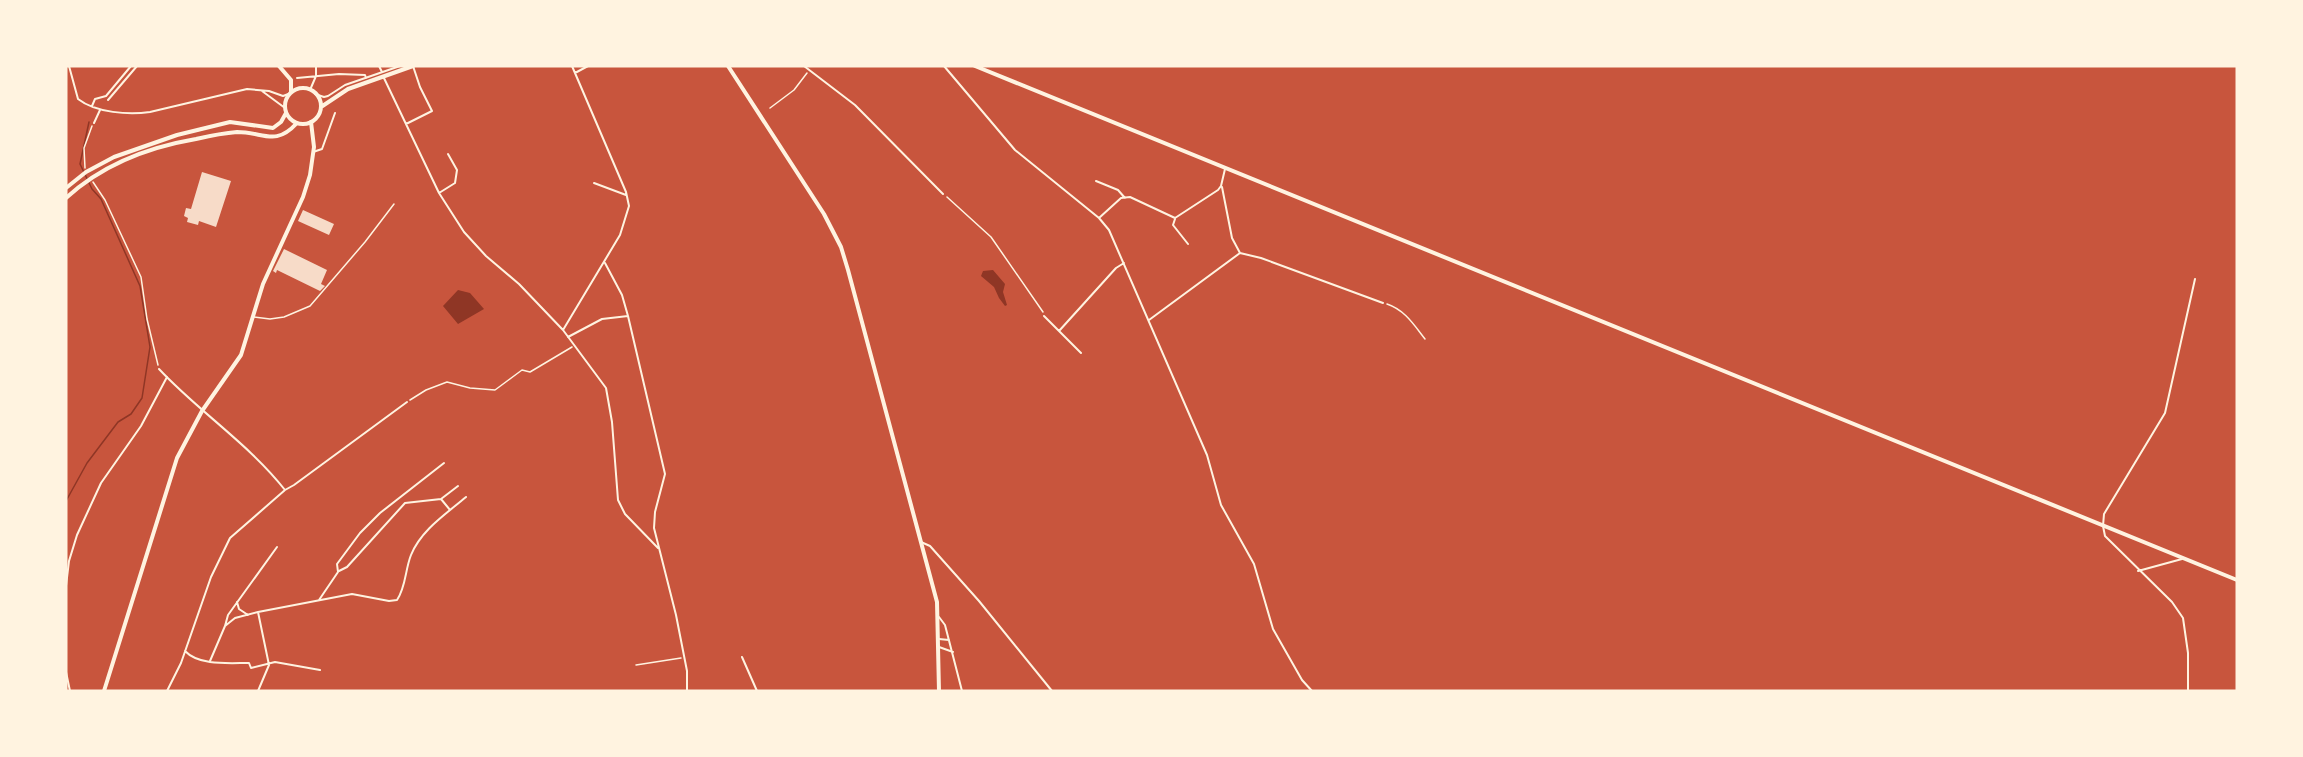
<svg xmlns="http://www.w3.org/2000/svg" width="2303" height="757" viewBox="0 0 2303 757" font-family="Poppins,sans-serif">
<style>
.water{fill:#8f3625}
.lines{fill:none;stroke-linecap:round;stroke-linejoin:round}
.stream{stroke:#8f3625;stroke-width:1.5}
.building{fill:#f7dbc8}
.path{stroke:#fff3e0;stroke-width:1.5}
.service{stroke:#fff3e0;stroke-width:1.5}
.minor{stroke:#fff3e0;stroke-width:2}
.secondary{stroke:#fff3e0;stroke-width:4}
.primary{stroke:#fff3e0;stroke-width:4}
</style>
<rect width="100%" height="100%" fill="#c8553d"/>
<!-- water -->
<path class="water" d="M993 270 1005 284 1003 292 1007 305 1005 306 999 298 994 287 981 276 983 271Z
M458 290 470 293 484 309 458 324 443 306Z"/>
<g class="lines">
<!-- stream -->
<path class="stream" d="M66 501 87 463 118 422 131 414 142 398 150 347 140 286 101 199 92 189 80 164 89 122"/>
</g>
<!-- building -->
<path class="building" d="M202 172 231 181 216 227 199 221 198 225 187 222 188 218 184 216 186 208 191 209Z
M303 210 334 224 329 235 298 221Z
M284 249 327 270 321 284 325 286 320 291 277 270 276 273 273 271Z"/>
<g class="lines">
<!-- path -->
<path class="path" d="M770 108 794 90 807 73
M85 168 84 148 92 126
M93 182 105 200 141 277 147 319 158 365
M947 197 991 237 1043 312
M1387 304C1405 310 1414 325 1425 339
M410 400 426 390 447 382 470 388 495 390 522 370 530 372 572 347
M636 665 681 658"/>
<!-- service -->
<path class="service" d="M254 317 270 319 284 317 310 306 365 242 394 204"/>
<!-- minor -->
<path class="minor" d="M69 66 78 99C96 113 129 115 150 112L247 89 269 91 283 96 291 93
M379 66 382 72
M804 66 855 105 943 194
M944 66 1015 150 1099 218 1109 230 1207 455 1221 505 1254 564 1273 629 1302 680 1312 691
M575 73 588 66
M383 76 439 193 464 232 486 256 519 284 563 330 606 388 612 422 618 500 625 514 658 548
M297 78 339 74 365 75 366 78
M310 90 316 76V66
M262 91 285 108
M315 94 324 97 328 96 345 85 400 66
M108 100 137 66
M92 106 95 99 106 96 131 66
M94 123 100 110
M406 124 432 111 420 87 413 66
M313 152 322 149 335 113
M1096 181 1118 190 1125 198
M594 183 626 195
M1222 187 1232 238 1240 253
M439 193 455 183 457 170 448 154
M1099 218 1121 198 1130 197 1175 218 1218 190 1221 186 1225 169
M1175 219 1173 225 1188 244
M1240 253 1261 258 1383 303
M605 263 622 295 628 316 665 474 655 512 654 528 676 615 687 671V691
M1044 316 1081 353
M1149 320 1240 253
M563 330 620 235 629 206 626 192 572 66
M1059 331 1116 268 1124 263
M568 337 602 319 628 316
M159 369C198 411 249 444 285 490
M441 499 450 510
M921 542 930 546 979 601 1052 691
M339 571 347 567 405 503 441 499 458 486
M2138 571 2182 559
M66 586 69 561 77 535 101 483 141 426 167 377
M319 600 338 572 337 564 360 533 380 513 444 463
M237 602 239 609 248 615
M939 617 945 625 962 691
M225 626 235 618 258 612 352 594 389 601 397 600C406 587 405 570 411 555 421 530 446 514 466 497
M939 639 949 640
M939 647 953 652
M185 651C199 666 229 663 249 663L251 668 275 662 320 670
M742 657 757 691
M210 661 225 626 228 615 277 547
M66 672 70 691
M167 691 181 663 211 577 230 538 285 490 294 485 407 402
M258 691 269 665 258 612
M2188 691V653L2183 618 2172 602 2105 536 2103 526 2104 514 2165 413 2195 279"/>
<!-- secondary -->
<path class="secondary" d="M728 66 824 214 841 247 848 270 937 602 939 691
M975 66 2237 580
M104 691 177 458 202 411 241 355 263 284 303 197 310 175 314 147 311 122"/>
<!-- primary -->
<path class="primary" d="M279 66 291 80V92
M285 106a18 18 0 1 1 36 0a18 18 0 1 1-36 0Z
M321 107 348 89 413 66
M66 188 86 172 114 157 177 135 230 122 273 128 281 122 286 113
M66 198C102 165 149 147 196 139 209 136 224 133 237 132 264 132 275 147 297 123"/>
</g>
<!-- border -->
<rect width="2303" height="757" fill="none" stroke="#fff3e0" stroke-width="135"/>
</svg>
